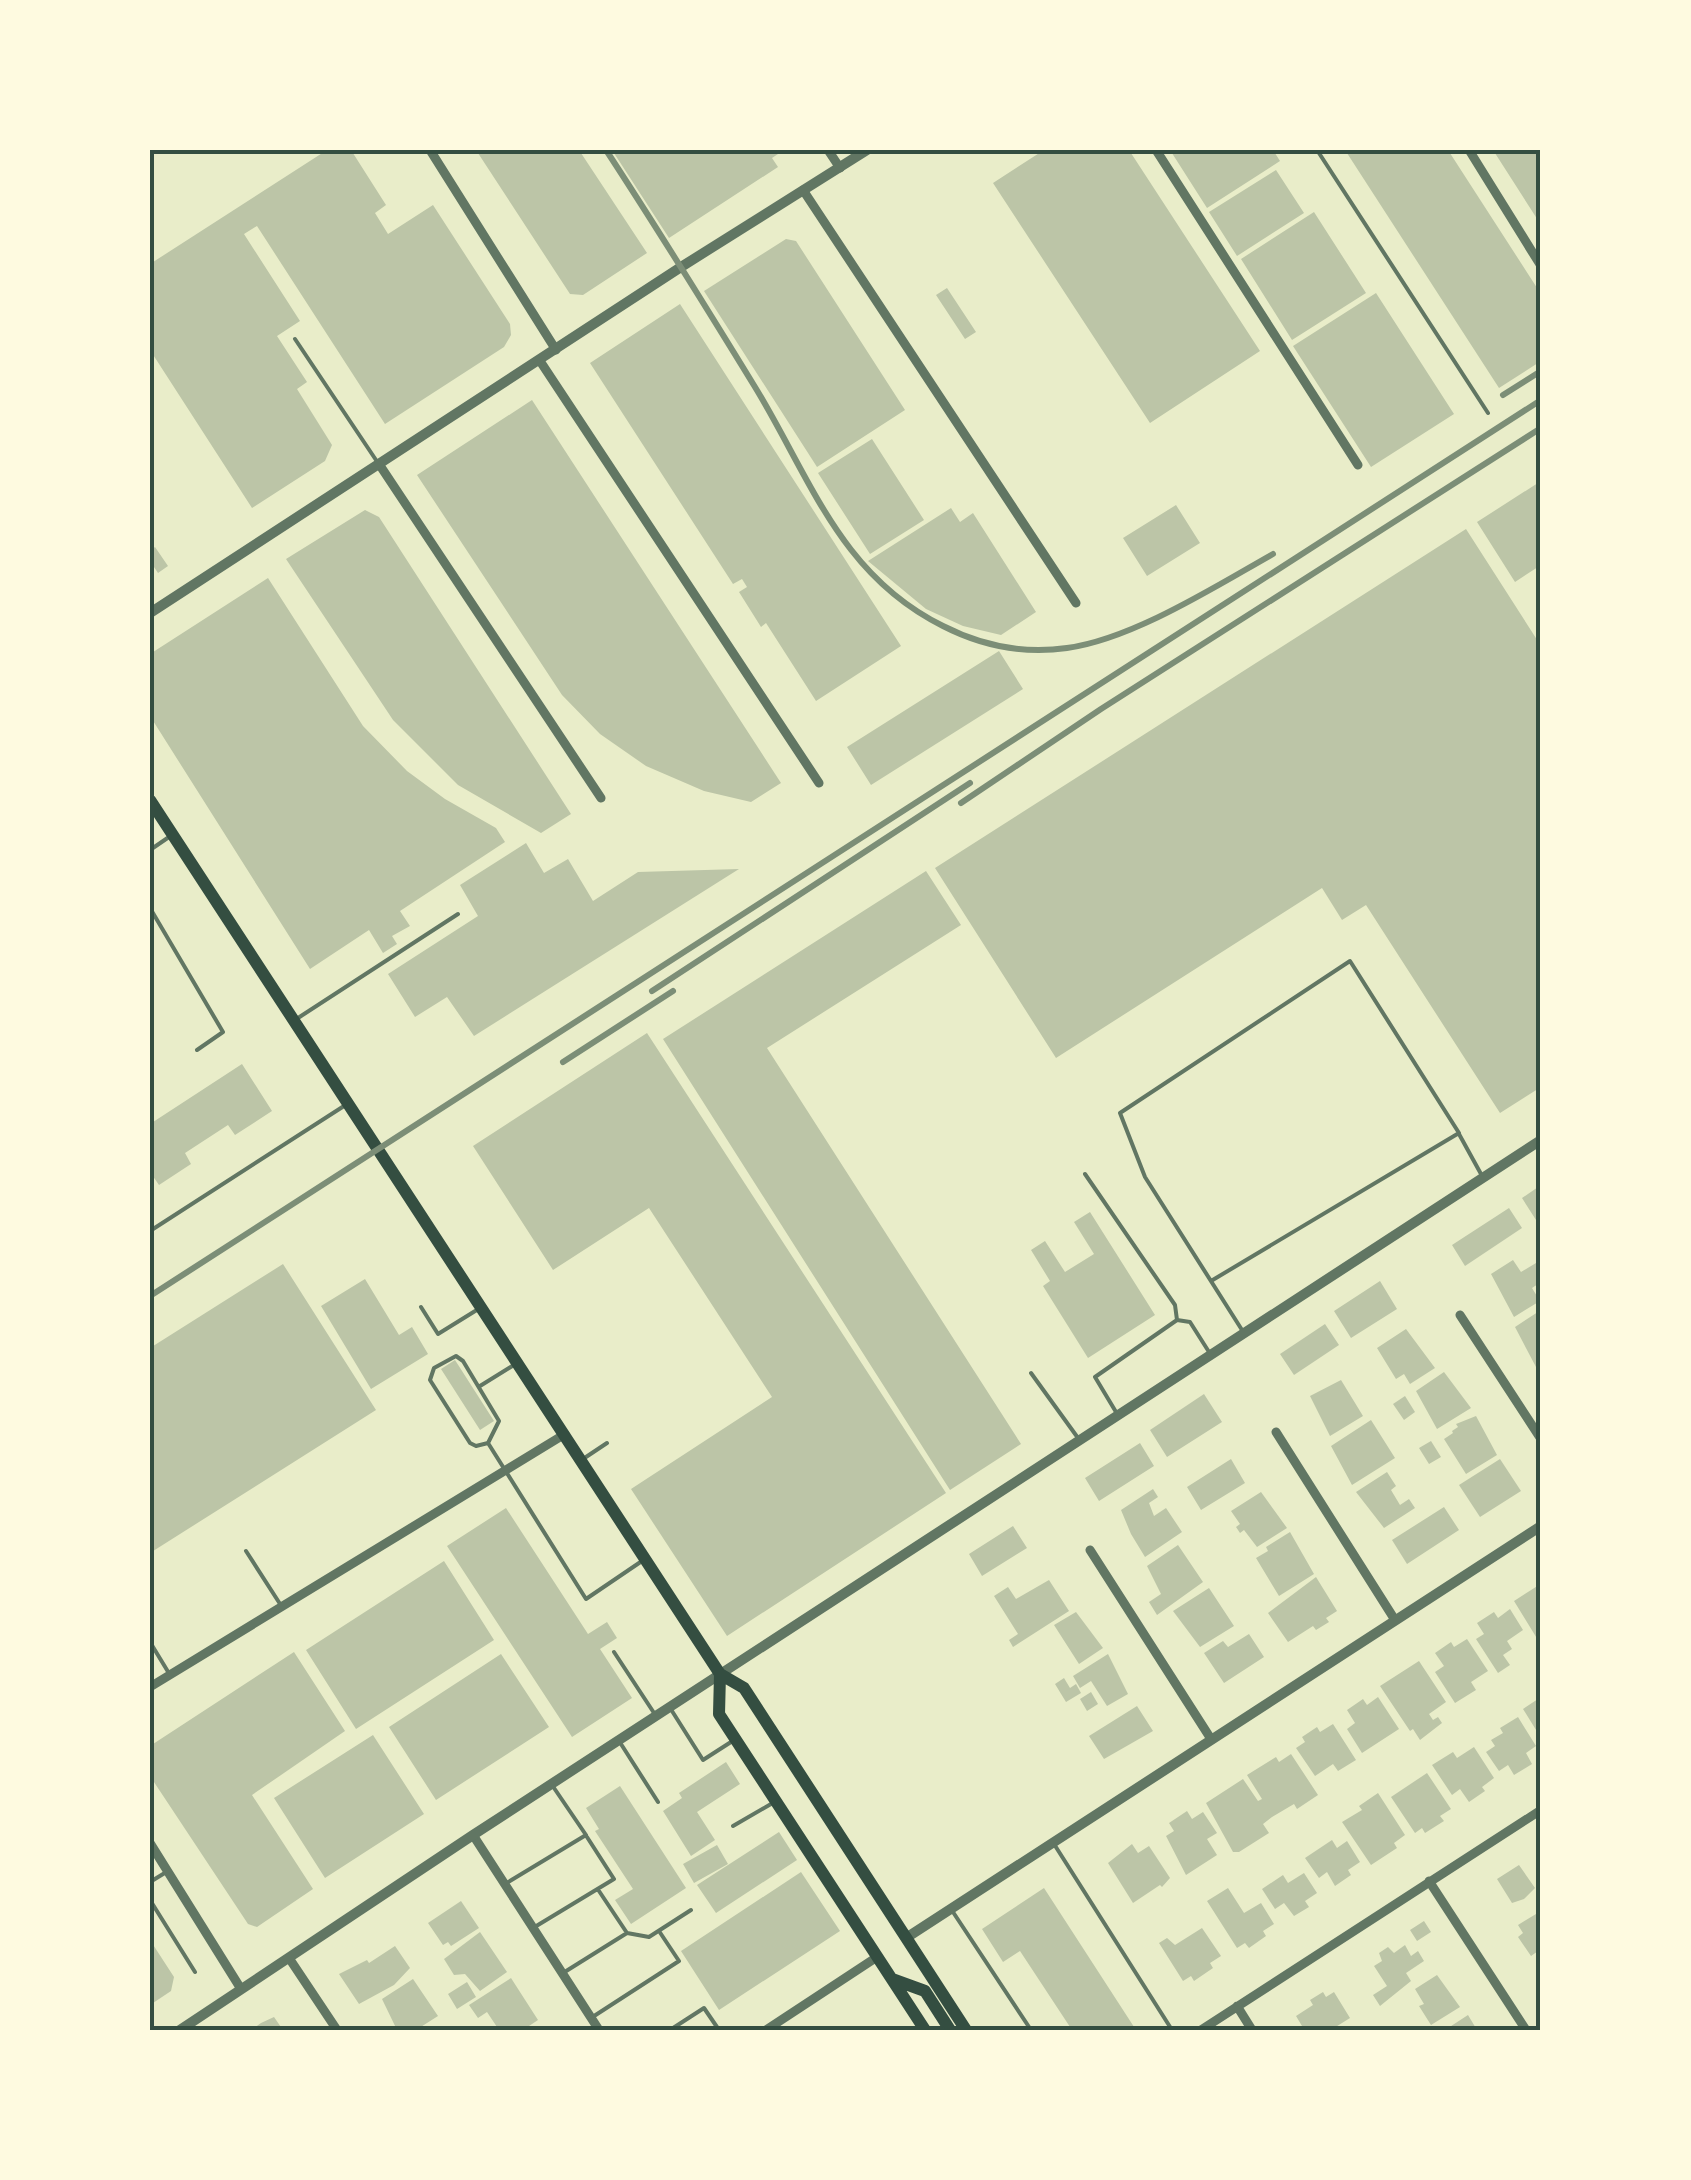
<svg xmlns="http://www.w3.org/2000/svg" width="1691" height="2180" viewBox="0 0 1691 2180" font-family="'Alegreya Sans',sans-serif">
<style>
.building{fill:#bcc5a7}
.lines{fill:none;stroke-linecap:round;stroke-linejoin:round}
.service{stroke:#617663;stroke-width:4}
.minor{stroke:#617663;stroke-width:9}
.tertiary{stroke:#617663;stroke-width:10}
.secondary{stroke:#344e41;stroke-width:12}
.rail{stroke:#7c8e77;stroke-width:6}
.neatline{fill:none;stroke:#344e41;stroke-width:4}
</style>
<rect width="100%" height="100%" fill="#e9edc9"/>
<!-- building -->
<path class="building" d="M327 150H351L386 205 375 213 388 234 433 205 510 324 511 335 504 347 385 424 257 226 244 234 300 321 277 336 307 382 297 389 332 445 325 461 252 508 150 350V264Z
M476 150H579L647 253 583 295 570 294Z
M612 150H784L772 158 778 167 669 238Z
M1044 150H1129L1260 351 1150 423 993 183Z
M1170 150H1273L1280 161 1207 208Z
M1345 150H1448L1541 294V361L1499 388Z
M1493 150H1541V225Z
M1276 170 1304 213 1237 256 1209 212Z
M1314 212 1366 293 1292 340 1241 259Z
M786 239 796 241 905 410 817 467 704 291Z
M947 288 976 332 965 339 936 295Z
M1376 293 1454 414 1371 467 1293 346Z
M680 304 901 646 816 701 766 623 761 627 739 592 747 587 742 579 733 584 590 363Z
M532 400 781 783 751 802 704 791 646 766 600 734 562 695 417 475Z
M872 439 924 520 870 554 818 473Z
M1541 481V565L1515 582 1477 522Z
M1176 505 1200 543 1147 576 1123 538Z
M951 508 960 522 973 513 1036 612 1001 635 963 626 926 609 868 561Z
M365 510 379 517 571 814 541 833 458 785 393 720 286 559Z
M1466 529 1541 646V1087L1500 1113 1366 905 1342 920 1322 888 1056 1058 935 868Z
M155 547 168 566 158 573 150 561V551Z
M268 578 363 726 407 771 445 799 496 828 505 842 400 911 410 926 392 936 397 944 383 953 369 930 310 969 150 716V654Z
M999 651 1023 689 871 785 847 747Z
M526 843 544 873 568 859 593 901 638 872 739 869 474 1036 447 997 415 1017 388 974 478 916 460 885Z
M926 871 961 925 767 1048 1021 1444 950 1490 663 1039Z
M647 1033 946 1493 727 1636 631 1489 772 1397 649 1208 553 1270 473 1146Z
M242 1064 272 1111 235 1135 228 1125 185 1153 191 1164 159 1185 150 1172V1124Z
M1541 1185V1217L1536 1220 1522 1198Z
M1509 1208 1522 1228 1465 1266 1452 1245Z
M1090 1212 1155 1315 1088 1358 1043 1286 1050 1281 1031 1250 1045 1241 1065 1272 1094 1254 1074 1222Z
M1513 1260 1521 1272 1541 1260V1282L1532 1288 1540 1301 1514 1317 1491 1274Z
M283 1264 376 1410 150 1553V1348Z
M365 1279 399 1335 412 1327 428 1354 371 1389 321 1306Z
M1380 1281 1397 1309 1351 1338 1334 1311Z
M1541 1310V1364L1536 1367 1515 1327Z
M1325 1324 1339 1345 1294 1375 1280 1354Z
M1406 1329 1435 1368 1410 1384 1404 1374 1396 1379 1377 1348Z
M455 1360 494 1421 480 1430 441 1369Z
M1444 1372 1471 1408 1437 1429 1416 1391Z
M1341 1380 1363 1416 1330 1436 1310 1396Z
M1204 1394 1222 1422 1167 1457 1150 1430Z
M1405 1396 1415 1412 1404 1420 1393 1404Z
M1476 1416 1497 1455 1466 1474 1444 1439 1453 1433 1452 1431 1458 1427 1456 1424Z
M1371 1420 1395 1458 1352 1485 1331 1446Z
M1431 1441 1441 1457 1429 1464 1419 1448Z
M1140 1443 1154 1466 1099 1501 1085 1478Z
M1231 1459 1245 1483 1201 1510 1187 1487Z
M1500 1459 1521 1491 1480 1517 1459 1485Z
M1387 1472 1396 1486 1391 1490 1400 1505 1409 1499 1415 1508 1384 1528 1356 1492Z
M1153 1489 1158 1497 1149 1503 1154 1516 1166 1508 1182 1532 1145 1557 1131 1534 1121 1510Z
M1261 1492 1287 1528 1257 1547 1244 1530 1240 1533 1236 1527 1240 1524 1231 1511Z
M1444 1507 1459 1530 1407 1564 1392 1540Z
M506 1508 588 1634 607 1622 617 1638 600 1649 632 1698 572 1737 447 1546Z
M1013 1526 1027 1548 982 1576 969 1554Z
M1290 1532 1314 1574 1279 1596 1256 1558 1268 1551 1266 1547Z
M1178 1545 1203 1582 1157 1615 1149 1602 1161 1594 1147 1566Z
M444 1561 494 1640 356 1729 306 1650Z
M1316 1577 1337 1611 1326 1618 1329 1622 1316 1630 1313 1626 1288 1642 1268 1613Z
M1049 1580 1069 1611 1013 1647 1009 1640 1018 1634 994 1596 1008 1587 1016 1599Z
M1539 1585 1541 1587V1645L1514 1601Z
M1209 1588 1234 1626 1200 1647 1173 1611Z
M1510 1609 1523 1630 1507 1641 1512 1649 1503 1655 1510 1665 1498 1673 1476 1639 1484 1634 1477 1623 1494 1612 1498 1618Z
M1076 1612 1103 1648 1079 1664 1054 1625Z
M1249 1634 1264 1657 1224 1683 1204 1653 1223 1641 1228 1647Z
M1467 1639 1488 1671 1471 1682 1476 1690 1455 1703 1435 1672 1444 1666 1435 1653 1451 1642 1454 1647Z
M294 1652 345 1731 252 1795 313 1889 257 1927 248 1924 150 1776V1746Z
M501 1654 549 1727 436 1800 389 1727Z
M1108 1654 1128 1694 1107 1706 1091 1681 1080 1688 1073 1676Z
M1419 1661 1446 1702 1429 1714 1433 1720 1438 1717 1442 1723 1420 1740 1413 1729 1410 1731 1380 1686Z
M1064 1678 1070 1688 1076 1684 1081 1693 1066 1702 1055 1684Z
M1091 1692 1098 1704 1087 1711 1080 1699Z
M1378 1697 1399 1729 1362 1753 1347 1729 1355 1723 1347 1710 1363 1699 1367 1705Z
M1541 1697V1738L1523 1709Z
M1137 1706 1153 1731 1104 1759 1089 1736Z
M1518 1717 1536 1746 1526 1753 1532 1764 1514 1775 1508 1765 1499 1771 1486 1752 1495 1746 1491 1740 1503 1733 1500 1728Z
M1333 1724 1356 1760 1338 1771 1333 1764 1315 1776 1296 1748 1305 1742 1302 1737 1317 1727 1320 1732Z
M373 1735 424 1814 325 1878 274 1798Z
M1474 1747 1494 1778 1482 1787 1485 1791 1469 1802 1460 1789 1452 1795 1432 1765 1453 1752 1457 1758Z
M1291 1754 1318 1795 1297 1809 1294 1804 1272 1817 1263 1824 1269 1833 1239 1852H1233L1206 1803 1243 1779 1258 1801 1262 1799 1247 1775 1276 1757 1279 1762Z
M726 1762 740 1784 697 1812 715 1840 691 1856 663 1811 682 1798 679 1793Z
M1427 1773 1451 1809 1440 1816 1444 1821 1425 1833 1422 1828 1415 1833 1391 1797Z
M620 1786 686 1888 631 1924 615 1900 633 1889 595 1831 599 1829 586 1808Z
M1378 1793 1405 1835 1394 1843 1397 1848 1371 1865 1342 1822 1362 1810 1359 1806Z
M1187 1811 1192 1819 1203 1812 1217 1833 1207 1839 1217 1855 1186 1875 1166 1836 1174 1831 1169 1823Z
M779 1832 797 1860 716 1913 697 1885Z
M1332 1840 1337 1848 1347 1841 1360 1862 1348 1870 1351 1875 1335 1886 1327 1872 1319 1878 1305 1858Z
M1132 1844 1138 1853 1149 1846 1170 1878 1162 1887 1160 1885 1133 1903 1108 1863Z
M717 1845 728 1864 694 1883 683 1864Z
M1519 1865 1535 1888 1524 1899 1512 1903 1497 1879Z
M801 1872 840 1931 719 2010 681 1951Z
M1304 1873 1317 1893 1305 1901 1309 1907 1294 1916 1284 1903 1275 1909 1262 1889 1283 1875 1288 1883Z
M1044 1888 1136 2030H1072L1020 1951 1003 1962 982 1929Z
M1228 1888 1244 1913 1261 1903 1274 1924 1263 1931 1266 1936 1249 1948 1245 1943 1237 1948 1207 1901Z
M461 1901 479 1928 451 1946 448 1942 443 1945 428 1923Z
M1536 1914 1541 1921V1949L1531 1956 1518 1937 1523 1933 1518 1925Z
M1424 1921 1431 1932 1417 1941 1410 1930Z
M1202 1928 1221 1956 1210 1963 1213 1968 1194 1981 1191 1976 1183 1981 1159 1943 1167 1938 1175 1945Z
M480 1932 507 1972 480 1991 465 1974 454 1975 444 1959Z
M150 1940 174 1977 171 1991 150 2005Z
M1405 1945 1411 1956 1418 1951 1424 1961 1406 1973 1411 1981 1380 2006 1373 1995 1387 1986 1374 1966 1382 1961 1379 1953 1388 1947 1394 1953Z
M395 1946 410 1968 394 1985 359 2004 339 1974 367 1960 369 1963Z
M1437 1975 1460 2007 1431 2025 1419 2006 1424 2004 1415 1989Z
M511 1978 538 2020 523 2030H512L509 2027 499 2030 487 2012 478 2018 469 2005Z
M413 1979 438 2016 416 2030H397L382 1999Z
M467 1982 476 1997 457 2009 448 1994Z
M1323 1992 1326 1997 1334 1992 1350 2018 1334 2028 1336 2030H1296L1302 2026 1296 2016 1313 2005 1310 2000Z
M1468 2015 1477 2030H1445Z
M274 2017 283 2030H251L261 2023Z"/>
<g class="lines">
<!-- service -->
<path class="service" d="M1317 150 1488 413
M295 339 376 460
M150 850 169 837
M150 908 223 1032 197 1050
M298 1018 458 914
M1459 1134 1481 1174
M1085 1174 1175 1305 1177 1320
M150 1231 344 1106
M1211 1281 1459 1133 1350 961 1120 1113 1145 1177 1242 1330
M421 1307 438 1334 480 1308
M1031 1373 1078 1438
M480 1386 514 1365
M1116 1412 1095 1377 1177 1320 1190 1322 1209 1352
M488 1443 476 1446 470 1443 430 1380 434 1368 456 1356 463 1361 499 1421 488 1443 586 1599 642 1561
M586 1457 607 1443
M246 1551 282 1607
M150 1642 170 1675
M614 1652 656 1716
M672 1711 703 1760 731 1742
M621 1744 658 1802
M733 1826 771 1804
M1054 1844 1172 2030
M150 1882 168 1871
M505 1884 586 1835 552 1785
M599 1891 627 1933
M150 1900 195 1972
M951 1909 1031 2030
M533 1928 614 1879 587 1837
M563 1973 627 1933 649 1937 691 1910
M591 2018 679 1961 659 1931
M670 2030 704 2008 719 2030"/>
<!-- minor -->
<path class="minor" d="M430 150 556 350
M828 150 840 168
M1156 150 1358 465
M1469 150 1541 266
M803 190 1076 603
M540 361 819 783
M379 464 601 798
M1460 1315 1541 1439
M1276 1432 1395 1620
M1090 1550 1211 1739
M150 1687 565 1434
M473 1835 599 2030
M150 1843 241 1989
M1429 1881 1526 2030
M289 1958 337 2030
M1237 2006 1252 2030
M766 2030 877 1957
M1201 2030 1541 1810"/>
<!-- tertiary -->
<path class="tertiary" d="M150 613 681 267 867 150
M906 1938 1541 1526
M180 2030 473 1835 1541 1140"/>
<!-- secondary -->
<path class="secondary" d="M150 800 720 1674 744 1688 966 2030
M720 1674 719 1714 925 2030
M892 1979 925 1991 950 2030"/>
<!-- rail -->
<path class="rail" d="M606 150C657 228 706 307 755 387 811 479 840 575 943 626 982 646 1024 654 1067 648 1133 639 1216 586 1273 554
M1503 395 1541 371
M961 803 1101 709 1541 428
M652 991 970 783
M563 1062 673 991
M150 1296C616 1000 1076 696 1541 400"/>
</g>
<!-- border -->
<rect width="1691" height="2180" fill="none" stroke="#fefae0" stroke-width="305"/>
<rect x="152" y="152" width="1386" height="1876" class="neatline"/>
</svg>
